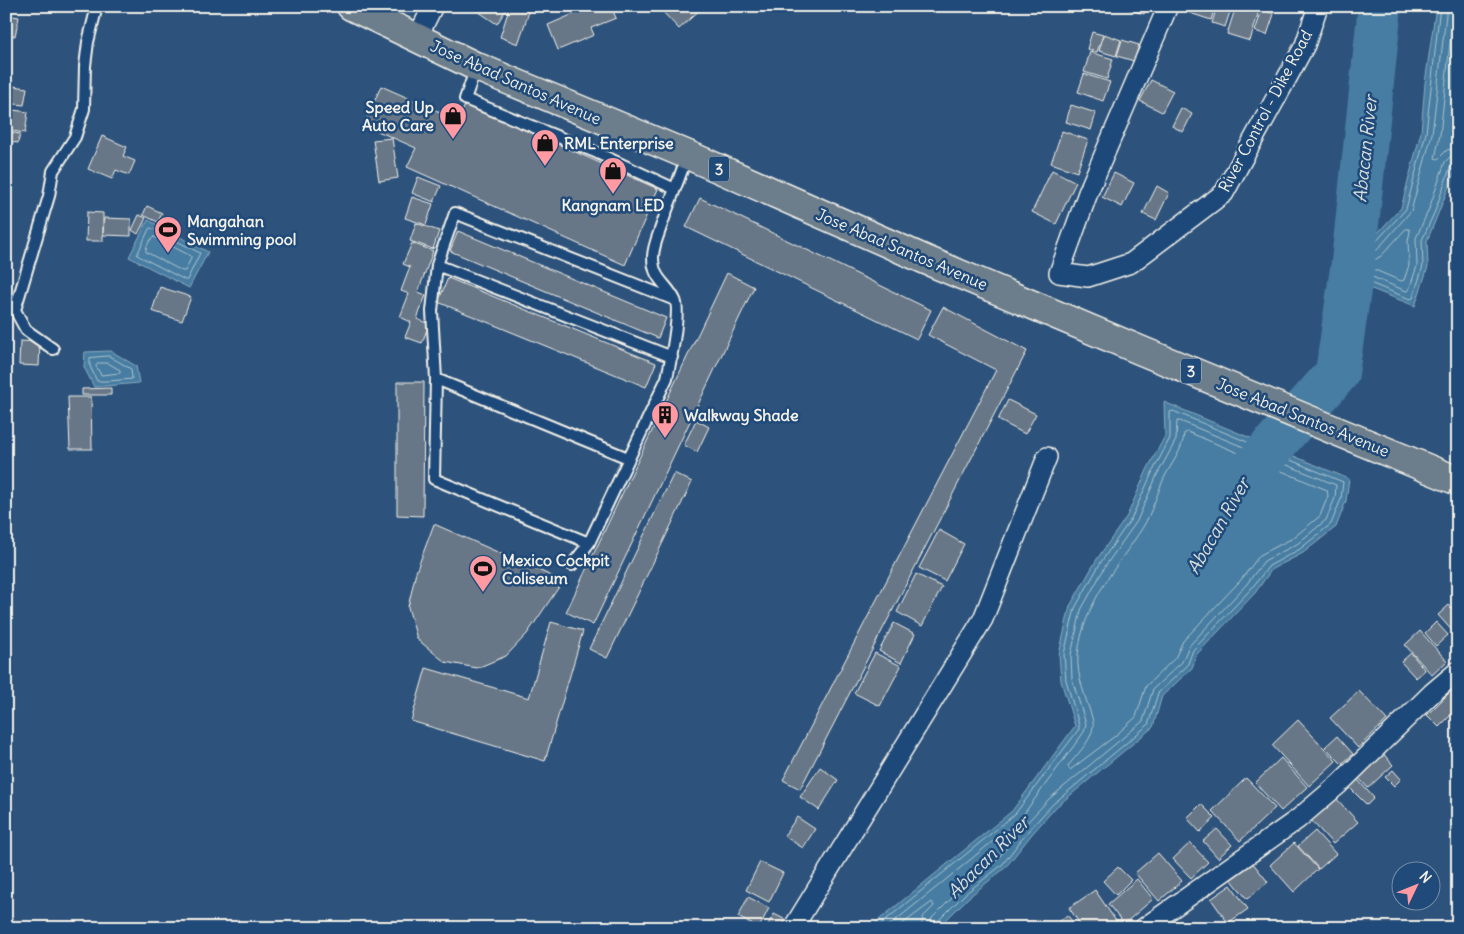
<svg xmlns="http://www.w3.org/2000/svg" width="1464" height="934" viewBox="0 0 1464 934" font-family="Delius,sans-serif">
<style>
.water{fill:#467da2;stroke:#8cabbe}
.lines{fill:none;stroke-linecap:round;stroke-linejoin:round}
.shore{stroke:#aec3cc;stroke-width:1}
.river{stroke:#467da2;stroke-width:44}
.building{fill:#677787;stroke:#f4f1e8}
.service-casing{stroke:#f4f1e8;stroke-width:14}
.minor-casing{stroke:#f4f1e8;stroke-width:22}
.trunk-casing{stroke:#f4f1e8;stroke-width:31}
.service{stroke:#1f4a7a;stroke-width:10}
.minor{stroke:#1f4a7a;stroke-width:19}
.trunk{stroke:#6c7d8b;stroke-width:28}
.labels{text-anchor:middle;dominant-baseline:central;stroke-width:5;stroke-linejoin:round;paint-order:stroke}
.shield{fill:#1f4a7a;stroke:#b4bfc7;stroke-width:1}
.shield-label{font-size:15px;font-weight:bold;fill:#f4f1e8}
.street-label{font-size:16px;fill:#f4f1e8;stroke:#1f4a7a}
.poi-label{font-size:16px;font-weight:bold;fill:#f4f1e8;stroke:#1f4a7a;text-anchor:start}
.water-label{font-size:18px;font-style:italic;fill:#dae0de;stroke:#1f4a7a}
</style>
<rect width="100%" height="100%" fill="#2d537d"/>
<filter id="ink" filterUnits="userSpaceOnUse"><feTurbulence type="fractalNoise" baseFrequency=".02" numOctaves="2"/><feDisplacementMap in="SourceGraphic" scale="10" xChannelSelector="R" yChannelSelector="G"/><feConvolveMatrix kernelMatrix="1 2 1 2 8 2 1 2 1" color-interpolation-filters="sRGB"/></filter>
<g filter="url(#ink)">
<!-- water -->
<path class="water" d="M1436 6H1458V156L1454 174 1427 241 1428 267 1415 306 1336 275 1347 253 1368 243 1401 208 1421 132 1425 83Z
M148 220 208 252 189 288 129 257Z
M111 351 136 366 139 383 94 387 84 367 85 352Z
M1164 402 1349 479 1346 501 1336 527 1303 553 1272 569 1255 593 1197 654 1192 668 1162 696 1153 727 1056 807 1032 834 1005 868 969 897 938 928H869L1012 811 1075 726 1061 681 1059 654 1070 606 1097 559 1127 516 1147 470 1165 436Z"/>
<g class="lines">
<!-- shore -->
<path class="shore" d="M1440 6 1426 133 1406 209 1371 247 1351 257 1344 270 1345 273 1410 299 1413 298 1423 266 1422 240 1435 211 1451 165 1454 162H1458
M1447 6 1432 134 1411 211 1376 251 1356 262 1353 267V269L1406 291 1409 290 1417 266 1416 238 1429 209 1445 162 1450 157 1458 155
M1454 6 1440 135 1435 158 1438 159 1447 150 1458 148
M151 228 200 253 187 280H185L137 255 149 229Z
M1406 229H1409L1410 231 1408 241 1409 265 1404 280 1401 281 1368 267V264L1381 256Z
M154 237 191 256V258L185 271H182L146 252C145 248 150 238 154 237Z
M109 356 131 369 132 379 109 381H97L90 366V358Z
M99 363H108L120 370V373L101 375 96 366Z
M1188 432 1327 490 1328 496 1320 516 1293 538 1260 555 1240 581 1183 641 1175 658 1146 686 1136 717 1115 736 1070 770 1068 766C1078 753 1095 738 1093 721 1087 700 1076 677 1078 655 1083 603 1117 568 1143 527 1152 512 1157 494 1164 478 1171 464 1183 450 1184 434Z
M876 928 1015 814 1079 729V725L1066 680 1064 654 1075 608 1101 562 1131 519 1152 473 1170 438V412L1173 411 1343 482 1341 499 1331 524 1300 549 1269 566 1251 589 1193 650 1187 666 1158 693 1148 725 1053 804 1028 831 1002 865 965 894 937 922 935 928
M886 928 932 891 1020 819 1084 732 1086 724 1072 679 1071 655 1081 610 1106 565 1137 521 1157 475 1176 440 1177 421H1180L1336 485 1335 498 1326 520 1297 544 1264 561 1246 585 1189 646 1182 662 1153 689 1143 721 1049 799 1023 827 997 860 961 889 932 918 929 928
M897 928 932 902 934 906 923 917 921 928"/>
<!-- river -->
<path class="river" d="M1235 493 1242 481 1337 373 1353 262 1380 6"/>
</g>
<!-- building -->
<path class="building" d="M40 6H58L57 12 40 8Z
M470 6H508L497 24Z
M510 6H531L518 44 500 37Z
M536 6H558V10H536Z
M592 6H611L616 18 591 28 594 35 558 50 548 25Z
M669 6H704L679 29 663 12Z
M1125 6H1147L1144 14 1125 8Z
M1189 6H1215L1211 20 1187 12Z
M1217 6H1232L1225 27 1212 23Z
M1236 6 1260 7 1250 41 1227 34Z
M1262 10 1274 14 1267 35 1255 31Z
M6 15 19 17 15 36 6 35Z
M1092 32 1103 35 1097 52 1087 49Z
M1104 34 1121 40 1116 56 1099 51Z
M1122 40 1139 45 1134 61 1117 56Z
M1090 52 1113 59 1107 79 1084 72Z
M1084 74 1110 82 1103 101 1078 92Z
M1151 80 1173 91 1162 112 1140 101Z
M7 85 27 88 24 105 6 103Z
M381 86 458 120 466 103 658 189 625 265 407 167 416 148 364 125Z
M1071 105 1096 113 1091 130 1066 122Z
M1181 108 1192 114 1183 132 1172 126Z
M6 109 28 112 25 133 6 130Z
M1062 131 1088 140 1077 172 1051 163Z
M7 132 20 134 18 143 6 141Z
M102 136 127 147 123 156 135 161 129 175 116 170 112 179 88 169Z
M392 138 398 178 379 181 373 140Z
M1052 170 1076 182 1056 224 1032 212Z
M1114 173 1134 183 1122 207 1102 197Z
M418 177 441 186 434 202 412 193Z
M1157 186 1169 193 1156 220 1143 214Z
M412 197 433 204 426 225 405 218Z
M700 198 931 310 917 339 686 227Z
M147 206 162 213 158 222 143 215Z
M87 212 103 213V241H86Z
M139 215 146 218 138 234 132 230Z
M104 218 131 219V236L103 235Z
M416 223 439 231 433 249 410 241Z
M458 231 666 318 658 338 450 251Z
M412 243 433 251 418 292 426 295 417 319 429 324 422 343 405 337 411 322 400 317 409 294 401 291 410 267 403 264Z
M727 273 754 287 593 625 566 612Z
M448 278 656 363 646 387 438 302Z
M160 287 191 297 182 321 152 311Z
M943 307 1027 351 800 789 783 780 996 370 928 335Z
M20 341 40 342 39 366 19 365Z
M397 382H424L423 516 397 515Z
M111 388V395H82V389Z
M68 397H91L92 449H70Z
M1008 400 1036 414 1025 434 998 420Z
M696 420 709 427 697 452 684 445Z
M674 473 692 482 607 658 589 649Z
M434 524 563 581 527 634 506 656 477 668 445 662 417 639 408 607 416 572Z
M939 530 964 544 945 581 919 568Z
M916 574 942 587 922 626 897 612Z
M1449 605 1458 614V633L1456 635 1438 615Z
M551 622 583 631 545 761 411 721 426 668 529 698Z
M1436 622 1448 635 1436 646 1425 633Z
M894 623 915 634 901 663 879 651Z
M1420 631 1447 661 1432 675 1405 645Z
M875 653 901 666 880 706 854 693Z
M1411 653 1425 670 1416 678 1401 662Z
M1452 690 1458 697V708L1439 727 1427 715Z
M1359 691 1387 720 1358 748 1330 718Z
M1298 720 1336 761 1309 786 1272 745Z
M1337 736 1353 754 1342 764 1325 747Z
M1380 750 1393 765 1368 788 1354 773Z
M1281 758 1307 787 1281 811 1255 783Z
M820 767 838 780 819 810 800 797Z
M1393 770 1401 779 1394 786 1385 777Z
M1246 778 1275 808 1240 841 1212 811Z
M1357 779 1374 798 1367 805 1349 787Z
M1333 795 1358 822 1333 844 1308 817Z
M1201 804 1215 818 1200 832 1187 818Z
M797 817 815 829 803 848 784 836Z
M1217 829 1232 845 1218 858 1203 841Z
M1315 831 1336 854 1319 869 1298 846Z
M1190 843 1208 862 1191 878 1173 859Z
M1294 843 1318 869 1294 892 1270 865Z
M1158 853 1182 881 1159 901 1135 873Z
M760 862 783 873 769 902 746 890Z
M1252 862 1268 882 1247 899 1231 879Z
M1118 867 1131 880 1116 895 1103 881Z
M1137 879 1153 899 1124 924 1108 904Z
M1231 885 1248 909 1228 923 1211 899Z
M1095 890 1118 924 1113 928H1083L1069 908Z
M748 897 769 908 759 928 738 917Z
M774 914 786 920 782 928H766Z
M1067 915 1078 928H1052Z"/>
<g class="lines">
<defs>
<path id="service" d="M476 68 465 99 593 151 675 189
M437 265 672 357
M53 349 26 330 15 310 49 196 53 171 75 137 84 109 85 66 88 42 97 6
M436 379 628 458
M589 543 434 479 436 379 432 311 437 265 455 213 675 300
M572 565 589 543 667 378C670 364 681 310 675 300 666 282 653 280 653 257 653 247 658 236 661 227 669 203 679 180 687 156"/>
<path id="minor" d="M1168 6 1089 190 1059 273 1088 277 1131 263 1224 193 1305 45 1318 6
M417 38 433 6
M793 928 983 619 1047 457
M1144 928 1298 819 1339 784 1432 693 1458 671"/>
<path id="trunk" d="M351 6 477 67 688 155 926 260 1142 351 1458 481"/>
</defs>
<!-- service casing -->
<use href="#service" class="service-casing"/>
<!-- minor casing -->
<use href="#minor" class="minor-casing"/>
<!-- trunk casing -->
<use href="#trunk" class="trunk-casing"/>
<!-- service -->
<use href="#service" class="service"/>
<!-- minor -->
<use href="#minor" class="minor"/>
<!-- trunk -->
<use href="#trunk" class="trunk"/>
</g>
</g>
<!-- icons -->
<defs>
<symbol id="shop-pin" viewBox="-11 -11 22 30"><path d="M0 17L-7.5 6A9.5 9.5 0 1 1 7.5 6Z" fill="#ff9aa2" stroke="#1f4a7a"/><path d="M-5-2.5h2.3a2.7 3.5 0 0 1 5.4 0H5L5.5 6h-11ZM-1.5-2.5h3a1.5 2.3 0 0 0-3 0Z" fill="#111"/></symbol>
<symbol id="stadium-pin" viewBox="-11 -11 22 30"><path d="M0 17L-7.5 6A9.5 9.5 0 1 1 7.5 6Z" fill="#ff9aa2" stroke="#1f4a7a"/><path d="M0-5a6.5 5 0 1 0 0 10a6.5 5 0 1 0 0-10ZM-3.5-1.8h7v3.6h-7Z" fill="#111"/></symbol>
<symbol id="building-pin" viewBox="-11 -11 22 30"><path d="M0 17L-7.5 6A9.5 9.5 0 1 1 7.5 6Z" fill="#ff9aa2" stroke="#1f4a7a"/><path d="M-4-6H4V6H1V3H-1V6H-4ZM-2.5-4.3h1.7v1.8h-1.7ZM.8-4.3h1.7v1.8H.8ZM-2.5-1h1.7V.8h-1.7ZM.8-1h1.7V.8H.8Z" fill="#111"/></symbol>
</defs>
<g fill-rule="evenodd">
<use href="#shop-pin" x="437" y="100" width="32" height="43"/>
<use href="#shop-pin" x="529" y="127" width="32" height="43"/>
<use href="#shop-pin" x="597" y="155" width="32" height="43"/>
<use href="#stadium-pin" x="152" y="214" width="32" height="43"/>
<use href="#building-pin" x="649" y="399" width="32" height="43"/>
<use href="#stadium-pin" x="467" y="553" width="32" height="43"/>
</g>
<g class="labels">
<!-- shield labels -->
<g class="shield">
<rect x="709" y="156.5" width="20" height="25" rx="4"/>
<rect x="1181" y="358.5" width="20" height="25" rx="4"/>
</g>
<g class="shield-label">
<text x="719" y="169">3</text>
<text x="1191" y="371">3</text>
</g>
<!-- street labels -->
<g class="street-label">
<text transform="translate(516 82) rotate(24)">Jose Abad Santos Avenue</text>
<text transform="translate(1265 111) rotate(-62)">River Control - Dike Road</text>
<text transform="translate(902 249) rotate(23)">Jose Abad Santos Avenue</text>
<text transform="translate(1303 417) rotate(22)">Jose Abad Santos Avenue</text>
</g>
<!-- poi labels -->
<g class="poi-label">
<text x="434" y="107" text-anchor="end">Speed Up<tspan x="434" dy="18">Auto Care</tspan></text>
<text x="564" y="143">RML Enterprise</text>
<text x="613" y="205" text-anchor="middle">Kangnam LED</text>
<text x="187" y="221">Mangahan<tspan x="187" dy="18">Swimming pool</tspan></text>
<text x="684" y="415">Walkway Shade</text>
<text x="502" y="560">Mexico Cockpit<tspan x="502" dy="18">Coliseum</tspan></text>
</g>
<!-- water labels -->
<g class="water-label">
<text transform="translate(1365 149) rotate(-84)">Abacan River</text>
<text transform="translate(1218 526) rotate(-60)">Abacan River</text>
<text transform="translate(988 857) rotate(-45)">Abacan River</text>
</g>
</g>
<!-- margin -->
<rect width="1464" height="934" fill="none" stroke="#1f4a7a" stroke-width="25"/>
<rect x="12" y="12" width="1439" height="909" fill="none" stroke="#f4f1e8" stroke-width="2" filter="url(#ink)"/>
<!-- north arrow -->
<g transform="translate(1416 886) rotate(47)"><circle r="24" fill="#1f4a7a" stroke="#748da6"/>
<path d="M0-4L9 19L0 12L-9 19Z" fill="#ff9aa2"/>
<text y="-8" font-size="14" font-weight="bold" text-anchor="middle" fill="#f4f1e8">N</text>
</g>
</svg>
